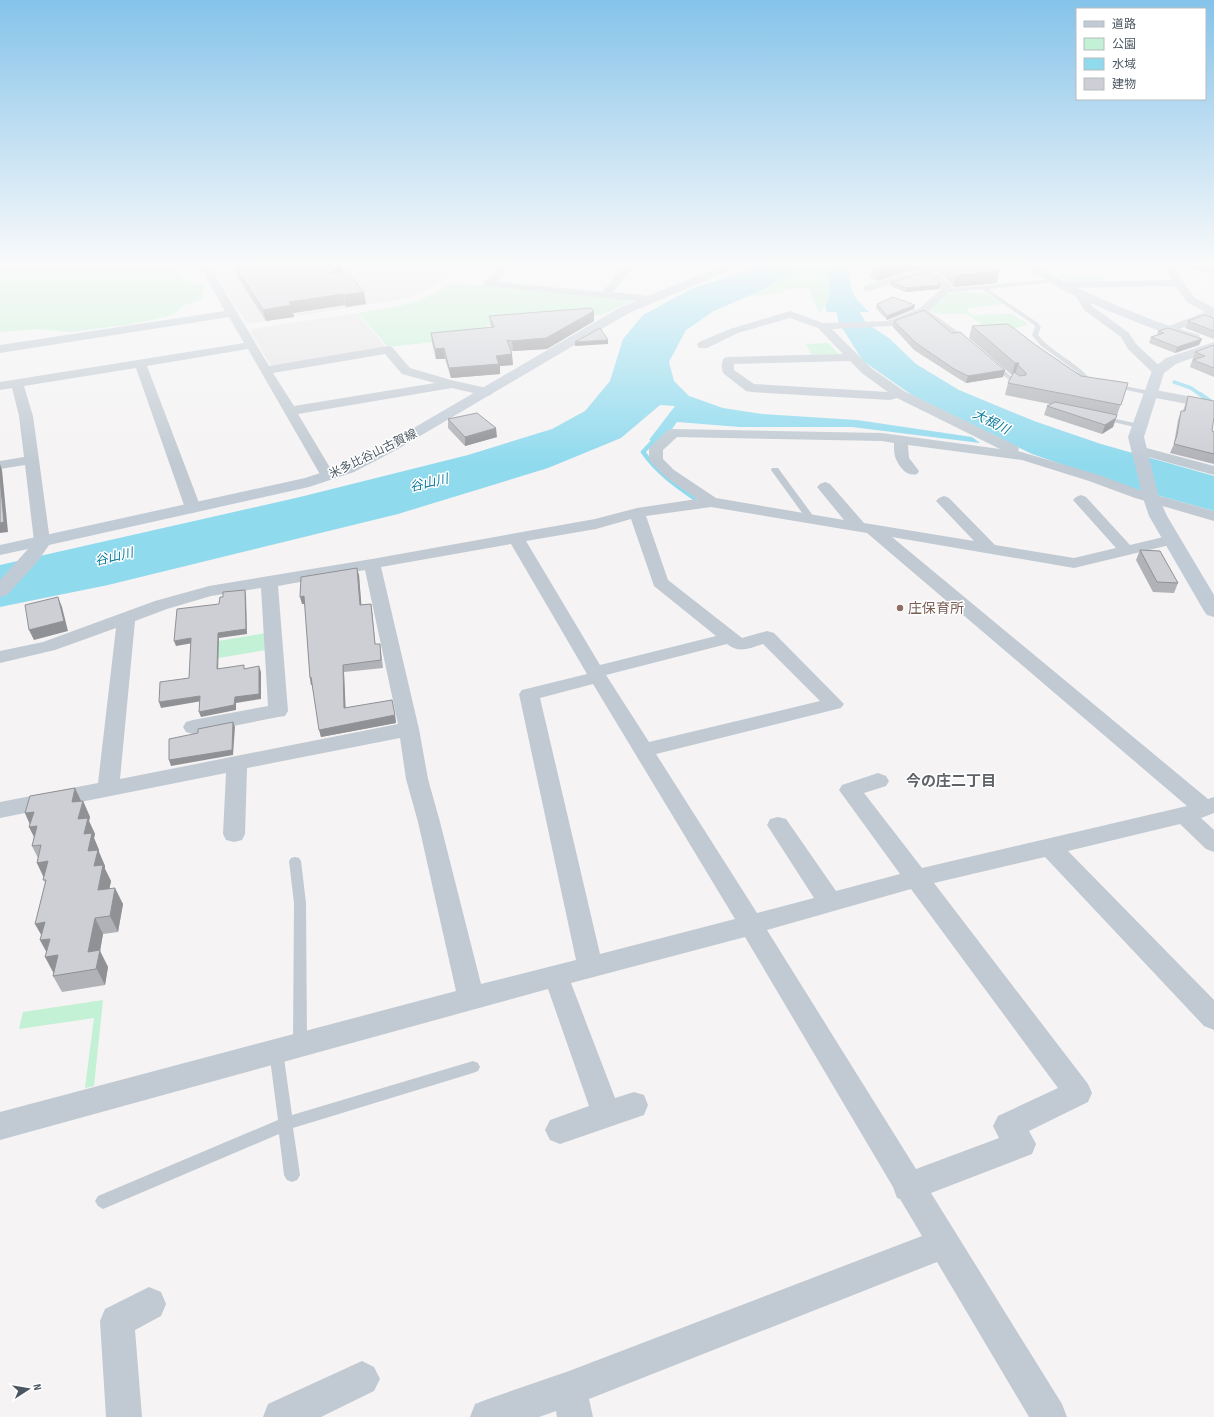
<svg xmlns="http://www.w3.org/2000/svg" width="1214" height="1417" viewBox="0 0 1214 1417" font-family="'Sofia Sans Condensed','Noto Sans JP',sans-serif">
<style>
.education{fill:#e6e4e5}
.green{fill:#c3f1d5}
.water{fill:#90daee}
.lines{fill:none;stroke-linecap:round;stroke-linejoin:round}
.stream-far1{stroke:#90daee;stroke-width:3.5}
.stream{stroke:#90daee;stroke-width:4.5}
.lane{fill:#c1cad2;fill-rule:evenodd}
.street{fill:#c1cad2;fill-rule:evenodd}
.secondary{fill:#c1cbd6;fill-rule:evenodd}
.wall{fill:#b0b2b7}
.shaded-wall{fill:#909195}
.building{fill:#cdcfd5;stroke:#909195}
.education-dot{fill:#8d6e63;stroke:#fff;stroke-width:1.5}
.labels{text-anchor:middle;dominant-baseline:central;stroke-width:3;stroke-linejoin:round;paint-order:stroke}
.far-street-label{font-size:12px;fill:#4a5661;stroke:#fff}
.far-water-label{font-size:13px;font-style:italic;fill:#0c7c9b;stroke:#fff}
.education-label{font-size:14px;fill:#785e54;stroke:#fff;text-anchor:start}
.neighbourhood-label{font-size:15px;font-weight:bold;fill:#5f6368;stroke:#fff}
</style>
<rect width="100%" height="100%" fill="#f5f3f3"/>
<!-- education -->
<path class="education" d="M210 265H458L429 289 409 298 247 324Z
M357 313 386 348 271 366 250 331 253 329Z"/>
<!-- green -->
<path class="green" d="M0 265H177L175 266 187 283 204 285 202 299 185 305 171 316 126 325 71 332 37 329 0 332Z
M805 265H829V300L819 313 810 290 806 288H794L777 294 746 296 766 288Z
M1061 265H1096L1081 270H1062V272H1054L1051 271V269Z
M1063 275H1101L1103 277 1100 278 1107 281 1070 284 1062 279 1061 276Z
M451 283 634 300 602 315 487 325V336L388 347 358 313C391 308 424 303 451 283Z
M957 292C973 292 991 290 1002 304L968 308V312L973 315 1012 314 1028 324C1017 329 998 333 986 327 978 324 973 316 965 314 952 311 939 319 929 309L946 295Z
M828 343 839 354 812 356 806 344Z
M266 633V650L218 658V641Z
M103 1000 94 1086 85 1088 94 1018 19 1029 23 1012Z"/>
<!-- water -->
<path class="water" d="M757 265H805L766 288 714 311 686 330 669 362 674 381 689 396 723 408 762 414 857 420 972 437 980 443 852 427H740L677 422 662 443 649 440 675 406 660 405 621 438 548 468 398 514 108 585 0 607V565L300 497 468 455 552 429 585 411 610 381 623 339 643 315 693 288 734 275Z
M829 265H850C850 291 850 293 869 312H860L866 323 889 338 916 364 959 390 1034 421 1101 444 1214 476V511L1131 488 1032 454 912 395 863 361 839 323 836 312H827L825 306 829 299Z"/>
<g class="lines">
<!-- stream-far1 -->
<path class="stream-far1" d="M1174 382 1191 388 1201 395"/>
<!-- stream -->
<path class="stream" d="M1200 394 1210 401
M659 435 643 452C657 472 674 484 694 498"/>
<!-- lane -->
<path class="lane" d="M1054 279 1056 280V282L988 289 1038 323 1041 327 1038 335C1049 349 1066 357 1080 369 1087 375 1088 378 1097 382V384L1083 380 1077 372 1040 345 1032 335 1035 327 1034 325 982 289 945 293 942 291 945 289Z
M922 309H926L971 341 966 342 922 311Z
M993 364H997L1021 385V387H1017L993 366Z
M1114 384 1150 391 1153 393 1150 395 1112 387 1111 386Z
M1102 416 1139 424 1142 426 1139 428 1100 419 1099 418Z
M772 468H778L814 517V521H808L771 470Z
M295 857 299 858 301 861 306 903 307 1044 305 1048 300 1050 295 1048 293 1044 294 903 289 861 291 858Z
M276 1045 281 1047 283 1051 292 1115 473 1061 478 1063 480 1067 478 1071 473 1073 293 1128 300 1175 297 1180 292 1182 287 1180 284 1175 279 1134 103 1209 98 1206 95 1201 98 1196 278 1120 269 1051 271 1047Z"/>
<!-- street -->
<path class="street" d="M199 265H209L269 366 388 346 392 347 410 368 451 380 491 389 492 392 491 395 486 396 452 388 298 414 335 476 333 479 328 480 323 479 321 476 248 349 147 366 201 508 198 511 193 513 188 511 185 508 136 368 24 386 33 416 50 541 48 544 42 546 36 544 34 541 25 465 0 469V461L24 457 19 416 12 388 0 390V382L244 343 229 317 0 353V345L225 311ZM385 354 402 374 435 383 294 406 273 373Z
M502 265H513L496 282 603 292 624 265H634L613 292 649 296 654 299 649 302 484 286 483 284 484 282Z
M934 265H945V268L936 271 953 288 928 312 893 326 832 329 871 368 904 391 1017 446 1019 449 1018 451 1099 475 1145 492 1214 511V521L1135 498 1089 481 1022 460 908 445 909 458 919 471 917 474C907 477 900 468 896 459 894 455 894 448 894 443L882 441 677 437 663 450V459L674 470 716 498 844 520 817 487 820 484 825 482 830 484 864 523 974 541 936 501 939 498 944 496 949 498 995 545 1074 558 1116 548 1073 500 1076 497 1081 495 1086 497 1130 545 1172 535 1178 537 1180 540 1178 543 1074 568 892 537 1208 799 1214 797V813L1201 818 1214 830V852L1206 849 1180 824 1068 851 1214 1000V1030L1204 1026 1045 857 934 883 1088 1084 1092 1093 1088 1102 1029 1131 1036 1144 1032 1154 931 1193 1062 1404 1067 1417H1029L937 1262 589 1399 593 1417H557L556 1411 539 1417H470L475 1404 488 1399 569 1371 922 1236 900 1199 897 1198 893 1187 745 937 571 983 615 1098 634 1092 644 1095 648 1105 644 1115 560 1144 550 1140 545 1130 550 1120 589 1106 548 989 0 1140V1112L456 991 418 822 406 779 400 738 247 768 245 834 242 840 234 842 226 840 223 834 226 773 0 818V802L98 783 116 628 55 650 0 663V651L43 642 155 601 209 586 372 559 595 519 637 508 697 499 664 476 649 460V449L651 446 668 430 673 429 882 433 1000 449 897 398 890 400 751 392 746 391 724 374C721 370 721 362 724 358L728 357 843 354 818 328 790 318 738 333 707 348H699L697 345 699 342 730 329 790 311 823 323 887 321 920 308 942 288 927 274 868 291 864 290 863 288 864 286ZM850 361 863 374 888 392 754 384 734 370V364ZM711 507 867 533 1187 806 922 868 864 793 886 786 889 781 886 776 878 773 842 785 839 790 900 874 836 891 786 819 778 817 770 819 767 825 814 898 757 913 656 754 841 708 844 704 774 633 767 631 742 638 668 580 646 516ZM631 519 654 586 716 636 600 665 526 541 596 529ZM511 544 587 674 522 690 519 694 576 960 481 984 440 822 428 779 419 729 381 567ZM365 570 398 724 120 779 135 621 167 609 211 596 261 588 268 706 193 720 186 722 183 727 186 732 193 734 278 717 285 716 288 711 278 586ZM727 644C739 654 750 648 763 644L820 701 649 742 606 675ZM593 684 735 919 600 954 540 698ZM911 889 1058 1088 998 1116 993 1126 999 1138 916 1169 767 930Z
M1169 265H1200L1214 267V273L1179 268 1178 275 1195 298 1214 308V316L1168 333 1164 332 1162 330 1164 328 1205 312 1187 302 1175 286 1062 288 1057 285 1062 282 1171 280 1168 275Z
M1080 291 1084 292 1092 306 1129 333 1136 344 1162 368 1164 371 1162 374H1154L1128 349 1121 337 1084 310 1075 294Z
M1150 389 1214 401V409L1145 396 1144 393 1145 390Z
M1139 446 1214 466V475L1134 453 1132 450 1134 447Z
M149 1287 161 1292 166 1304 161 1316 135 1330 142 1417H106L100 1321 105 1309Z
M362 1361 374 1367 380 1379 374 1391 321 1417H263L268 1404Z"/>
<!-- secondary -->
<path class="secondary" d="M724 265H740L738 267 629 313 398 449 354 472 309 487 49 545 38 561 7 595 0 597V580L28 549 0 555V545L305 478 342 466 388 443 621 307Z
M1021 265H1035L1071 285 1113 304 1155 321 1199 335 1200 338 1199 341H1189L1146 326 1104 309 1063 290Z
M1214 342V350L1176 364 1164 373 1144 437 1159 498 1167 516 1214 595V617L1207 615 1204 611 1149 516 1143 498 1128 437 1153 368 1166 358Z"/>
</g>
<!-- wall -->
<path class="wall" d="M873 265H929L877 281 870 278Z
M940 265H989L999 271 997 283 954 287 939 272Z
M262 266 342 272 364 292 366 304 346 307 345 305 293 313 294 317 266 321 238 278 236 267Z
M891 282 940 288 939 289 905 292 891 286Z
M877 304 914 309 887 320 876 308Z
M489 316 594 321 547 349 513 351H511L513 365 500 366V374L451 378 445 359H436L432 343 431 333 491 327Z
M1214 318V339L1185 328 1188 321Z
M894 321 952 333 1005 370 1003 377 966 383 953 375 914 350 893 327Z
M972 326 1037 346 1081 376 1128 383 1113 427 1102 434 1044 415 1047 406 1050 404 1005 395 1008 383 1012 375 969 338Z
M1158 331 1202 339 1199 345 1175 353 1149 343 1151 337 1157 335Z
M1214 345V377L1190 367 1195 352Z
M1188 396 1212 431 1214 432V464L1170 453 1174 444 1178 420 1181 411H1183Z
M448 419 497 437 465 446 448 428Z
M1140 550 1178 583 1174 593 1153 592 1136 560Z
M359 575 361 605 371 604 375 644 381 651 383 668 344 672 345 708 395 715 396 723 321 737 312 685H311L310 678 305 604H302Z
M75 788 81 801H83L90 817 89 821 95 834 94 838 99 850V852L105 866V869L111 881 109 888 123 904 118 932 103 934 100 951 108 967 105 985 62 992 53 976 54 973 47 952 40 940 42 935 35 924 45 884 44 878 37 863 38 858 32 846 34 837 30 824 25 813Z"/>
<!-- shaded-wall -->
<path class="shaded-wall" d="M341 265 343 276 329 274Z
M891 265H929L877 281 879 269Z
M999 271 997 283 954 287 956 275Z
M941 284 940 288 939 289 905 292 906 288Z
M364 292 366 304 346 307 344 295Z
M343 294 345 305 293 313 294 317 266 321 263 310 289 302Z
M915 305 914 309 887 320V316Z
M594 311V321L547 349 513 351 512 341Z
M1202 339 1199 345 1175 353 1177 347Z
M608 340V344L575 346V342Z
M444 348 445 359H436L435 349Z
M512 354 513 365 500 366V374L451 378 449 368 496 356Z
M1015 363H1019L1018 365 1015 375H1012Z
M1005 370 1003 377 966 383 968 376Z
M1116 418 1113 427 1102 434 1105 425Z
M496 428 497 437 465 446V437Z
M0 464 2 470 8 532 0 533Z
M357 568 359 575 362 612 360 605Z
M245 590 246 595 247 634 219 638 218 674 217 669 218 633Z
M304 596 306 604H302L300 597Z
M58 597 62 607 68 631 34 640 29 630Z
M371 604 372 611 376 652 375 644Z
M191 638 193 643 176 646 174 641Z
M343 665 344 672 346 716 344 708Z
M259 666 261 672V699L236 703V710L201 717 199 712Z
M311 677 313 685H311L310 678Z
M200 696 202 701 161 708 159 702Z
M395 715 396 723 321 737 319 730Z
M233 722 235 727 233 755 171 766 169 760Z
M75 788 82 803 83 801 90 817 89 821 95 834 94 838 99 850V852L105 866V869L111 881 106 907 98 890 84 834 72 802Z
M34 812 42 829 37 843 29 827H31L25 813Z
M48 861 45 880 37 863Z
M115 888 123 904 118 932 110 916Z
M95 918 103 934 100 951 108 967 105 985 88 952Z
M45 922 59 955 54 974 45 957H49L40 940H44L35 924Z"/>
<!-- building -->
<path class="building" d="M249 265H261L262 266 272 265H341L329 274 346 271 364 292 344 295 343 294 289 302 291 305 263 310 236 267Z
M873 265H891L879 269 872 266Z
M946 265H989L999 271 956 275Z
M927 272 941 284 939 285 906 288 891 282Z
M893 297 915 305 887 316 877 304Z
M591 308 594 311 546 338 512 341 507 340 512 354 496 356 499 364 449 368 444 348 435 349 431 333 494 327 489 316Z
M924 310 952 333 960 332 1005 370 968 376 954 369 916 343 894 321Z
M1204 315 1214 318V331L1188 321Z
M1008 324 1037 346 1081 376 1128 383 1121 405 1008 383 1014 372 1020 376 1026 375V373L1018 365 1019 363H1015L972 326Z
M600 328 608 340 575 342Z
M1168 328 1202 339 1177 347 1151 337 1164 333 1158 331Z
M1214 345V368L1193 360 1205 356 1195 352Z
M1188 396 1214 401V417L1212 431 1214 432V454L1174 444 1177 435 1181 411H1185Z
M1055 402 1117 415 1116 418 1105 425 1047 406Z
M477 413 496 428 465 437 448 419Z
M0 477 4 522 0 523Z
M1140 550 1160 551 1178 583 1157 582Z
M357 568 360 605 371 604 375 644H380L381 660 343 665 344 708 392 700 395 715 319 730 311 677 310 678 304 596 300 597 301 577Z
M245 590 246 629 218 633 217 669 244 665V669L259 666V694L235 697 234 705 199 712 200 696 159 702 160 682 189 678 191 638 174 641 177 609 219 604 220 597H223V592Z
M58 597 64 621 29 630 25 605Z
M233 722 232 750 169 760V739L198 733V729Z
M75 788 72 802 83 801 78 819 88 818 84 834 92 833 88 851 98 850 94 866 103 865 98 890 115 888 110 916 95 918 88 952 100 950 96 969 53 976 58 955 45 957 50 939 40 940 45 922 35 924 46 880H43L48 861 37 863 41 845 32 846 37 826 29 827 34 812 25 813 30 796Z"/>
<!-- sky -->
<linearGradient id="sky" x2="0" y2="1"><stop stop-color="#85c3ea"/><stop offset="0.57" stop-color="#fafafa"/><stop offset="1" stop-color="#fafafa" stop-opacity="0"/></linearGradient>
<rect width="1214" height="463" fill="url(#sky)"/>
<!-- markers -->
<circle class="education-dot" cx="900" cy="608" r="4"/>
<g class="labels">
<!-- far-street labels -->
<g class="far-street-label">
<text transform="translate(373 454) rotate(-26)">米多比谷山古賀線</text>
</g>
<!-- far-water labels -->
<g class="far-water-label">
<text transform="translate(991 422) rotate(27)">大根川</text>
<text transform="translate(429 483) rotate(-13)">谷山川</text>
<text transform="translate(114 557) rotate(-13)">谷山川</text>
</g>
<!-- education labels -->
<g class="education-label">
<text x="908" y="608">庄保育所</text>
</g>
<!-- neighbourhood labels -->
<g class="neighbourhood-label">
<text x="951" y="781">今の庄二丁目</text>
</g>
</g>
<!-- legend -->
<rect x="1076" y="8" width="130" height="92" fill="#ffffff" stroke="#b7bbc0"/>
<rect x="1084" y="21" width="20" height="6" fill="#c1cbd6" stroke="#b7bbc0"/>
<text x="1112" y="28" font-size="12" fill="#4a5661">道路</text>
<rect x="1084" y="38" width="20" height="12" fill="#c3f1d5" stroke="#b7bbc0"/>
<text x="1112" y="48" font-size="12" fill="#4a5661">公園</text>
<rect x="1084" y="58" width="20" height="12" fill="#90daee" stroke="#b7bbc0"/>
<text x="1112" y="68" font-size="12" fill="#4a5661">水域</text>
<rect x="1084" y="78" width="20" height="12" fill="#cdcfd5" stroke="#b7bbc0"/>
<text x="1112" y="88" font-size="12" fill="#4a5661">建物</text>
<!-- north arrow -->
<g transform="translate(28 1389) rotate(78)" stroke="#ffffff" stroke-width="3" paint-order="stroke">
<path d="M0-3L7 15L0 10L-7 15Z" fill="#4a5661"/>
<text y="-6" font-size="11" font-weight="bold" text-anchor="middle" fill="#4a5661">N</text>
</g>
</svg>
